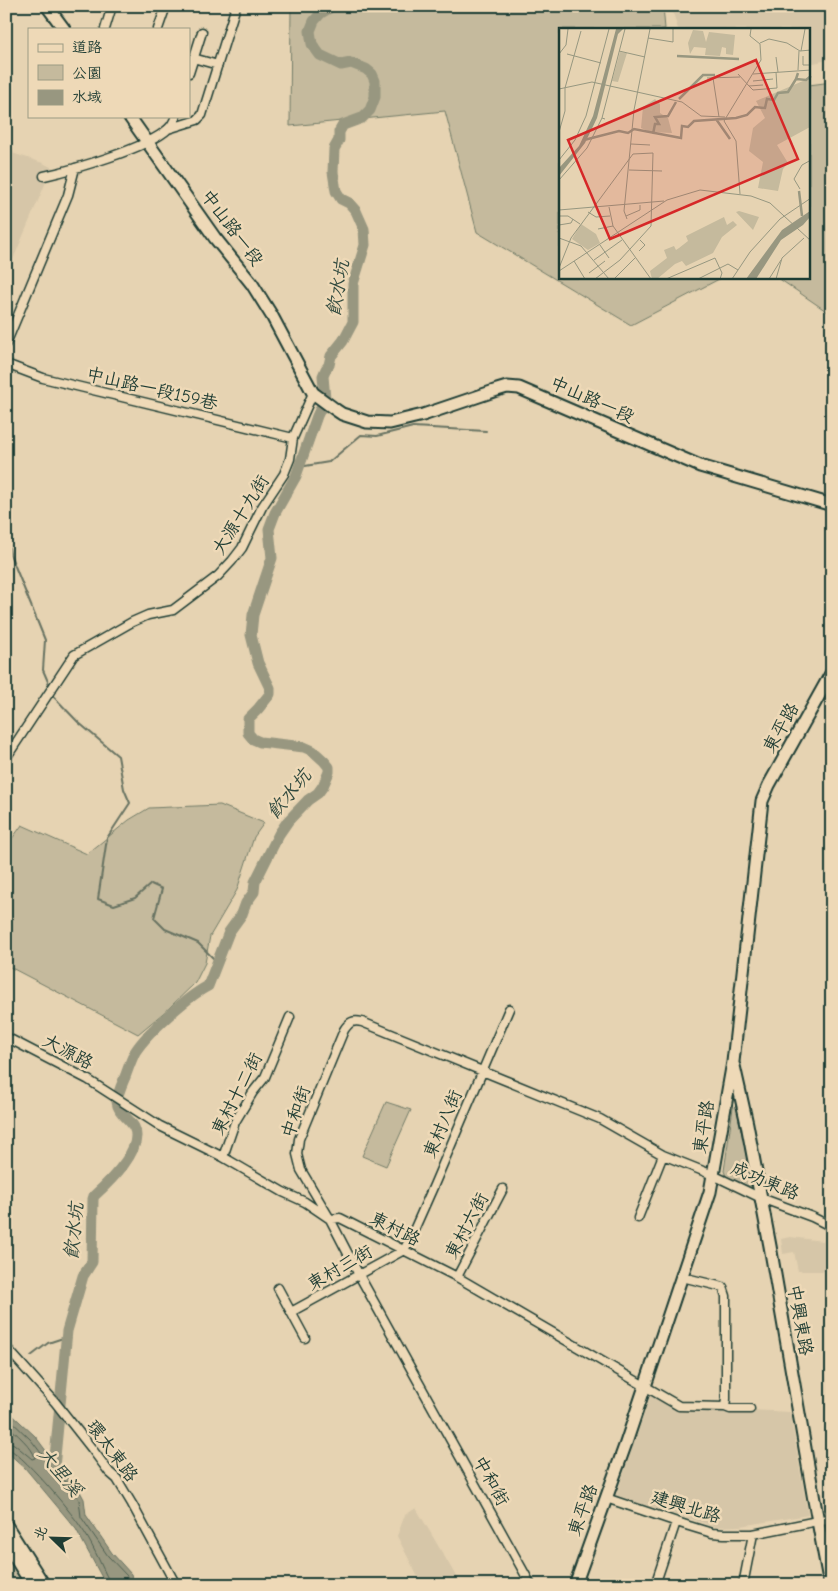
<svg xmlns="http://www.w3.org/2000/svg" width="838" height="1591" viewBox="0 0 838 1591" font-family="'Comic Neue','LXGW WenKai TC',sans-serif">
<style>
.built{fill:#d6c6a8}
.green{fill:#c5ba9d;stroke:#727c68}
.water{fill:#989780;stroke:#687362}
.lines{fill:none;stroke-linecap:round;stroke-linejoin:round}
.shore{stroke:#4f6152;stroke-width:1}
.stream{stroke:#687362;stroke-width:2}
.river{stroke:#989780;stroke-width:11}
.street-casing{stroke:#1f3d34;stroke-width:11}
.secondary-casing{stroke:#1f3d34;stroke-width:15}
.street{stroke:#eed9b7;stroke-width:8}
.secondary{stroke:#eed9b7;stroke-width:11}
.labels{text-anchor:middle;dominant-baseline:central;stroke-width:5;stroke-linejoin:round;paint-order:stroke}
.street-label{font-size:18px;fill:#1f3d34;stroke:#eed9b7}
.water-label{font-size:19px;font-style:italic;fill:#314a3f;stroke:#eed9b7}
.inset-river{fill:none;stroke:#989780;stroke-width:2.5}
.inset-road{fill:none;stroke:#969780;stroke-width:1}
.view{fill:#d62828;fill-opacity:0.15;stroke:#d62828;stroke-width:2.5}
.inset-edge{fill:none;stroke:#1f3d34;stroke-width:2.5}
</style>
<rect width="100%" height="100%" fill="#e6d3b2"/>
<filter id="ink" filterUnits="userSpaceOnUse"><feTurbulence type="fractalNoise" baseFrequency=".02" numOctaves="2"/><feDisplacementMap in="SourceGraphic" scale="10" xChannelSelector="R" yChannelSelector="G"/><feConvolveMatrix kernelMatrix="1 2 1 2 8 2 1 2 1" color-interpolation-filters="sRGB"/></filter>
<g filter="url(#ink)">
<!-- built -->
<path class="built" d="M671 6H832V59L809 64V29H678Z
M6 151 43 163 53 168 43 170 46 182 6 276Z
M790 1237 831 1242 832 1271H798L794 1252 783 1254 781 1239Z
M652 1391 680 1406 790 1412 808 1515 740 1526 716 1527 616 1496Z
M416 1508 460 1583 422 1585 397 1536 405 1515Z"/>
<!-- green -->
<path class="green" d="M291 6H663L665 29H560V278H721L631 325 477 232 445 111 290 126Z
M832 82V315L778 278H809V85Z
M220 805 264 823 254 837 237 890 210 936 205 963 195 983 168 1009 138 1034 6 965V847L22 825 87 854 129 820 149 808Z
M386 1102 411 1110 386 1166 362 1156Z
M736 1105 752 1183 750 1187 726 1176 724 1171 733 1108Z
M6 1552 26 1585H6Z"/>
<!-- water -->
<path class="water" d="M6 1409 35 1436 64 1475 76 1484 84 1499 86 1515 112 1553 131 1574 134 1585H106L76 1529 25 1468 6 1451Z"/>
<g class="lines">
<!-- shore -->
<path class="shore" d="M6 1416 31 1440 60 1478 72 1487 79 1500 81 1517 108 1556 127 1576 129 1585
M6 1424C15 1433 33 1447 35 1458L32 1459 14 1444 6 1441
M6 1448C19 1449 71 1512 80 1526 92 1542 100 1563 109 1581L110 1585"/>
<!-- stream -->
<path class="stream" d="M299 467 329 462 361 435 377 436 413 427 486 431
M6 530 10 554 45 640 43 670 49 684
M53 696 78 722 118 756 124 789 130 803 107 838 98 899 114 905 135 898 151 884 162 889 154 918 165 929 198 943 218 963
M31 1356 48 1343 66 1337
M6 1383 12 1370"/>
<!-- river -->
<path class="river" d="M53 1478 67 1331 83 1276 92 1262 93 1199 94 1196C108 1183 145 1149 134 1127 129 1118 118 1113 117 1102 117 1095 122 1084 125 1077 128 1069 131 1060 135 1052 148 1032 187 997 208 986L229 932 242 914 246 903 254 892 255 882 279 834 288 821 308 800 318 793 323 786 329 772V767L324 761 313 751 304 747 260 742 253 739 248 733V719L258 709 270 694V688L258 663 251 635 253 615 272 558 269 529 275 513 296 476 317 416 325 399 323 376 326 369 329 365 331 356 343 341 353 322V284L365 245 364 229 356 211 349 203 341 199 336 191 333 172 334 149 339 140V132L343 125 362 118 370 110 375 97V81L372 74 366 69 351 63 341 65 320 55 312 44 310 31 314 21 321 13 333 6"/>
<defs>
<path id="street" d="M105 29 112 6
M158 29 166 6
M193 58 218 65
M189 73 202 32
M168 129 197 120 202 115 236 6
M44 176C72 170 148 148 168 129 172 126 174 121 176 116
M6 344 68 195 75 168
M6 364 43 378 72 385 293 438
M6 758 74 655 132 622 148 615 173 610 218 576 232 561 242 548 262 507 284 474 290 459 293 438 313 393
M6 1037 87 1079 160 1126 223 1157 283 1192 305 1202 330 1219 340 1218 457 1277 679 1406 725 1407 730 1409H750
M223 1157 235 1122 253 1092 265 1077 290 1017
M638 1218 663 1155
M457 1277 503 1189
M682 1277 723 1287 726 1296V1399L725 1407
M278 1288 305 1338
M291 1312 404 1250 410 1239 434 1185 509 1009
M6 1347 55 1402 92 1449 109 1472 117 1479 132 1504 176 1585
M606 1498 689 1526 712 1533 724 1534H753L832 1518
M531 1585 359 1275 330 1219 301 1170 297 1154 299 1139 344 1030C349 1022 353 1020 362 1022L600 1119 663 1155 713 1175 761 1198 812 1217 832 1227
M655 1585 676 1522
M743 1585 753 1534"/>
<path id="secondary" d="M47 6 64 29
M129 116 215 238 252 284 272 316 313 393 336 410 342 414 367 422 390 423 423 415 497 390 507 387 519 388 700 466 832 505
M734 1066 747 1124 770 1246 814 1500 830 1585
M6 1525 44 1585
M6 1543 32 1585
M575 1585 626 1443 710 1192 733 1062 762 801 769 785 832 672"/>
</defs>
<!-- street casing -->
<use href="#street" class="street-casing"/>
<!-- secondary casing -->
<use href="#secondary" class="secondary-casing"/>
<!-- street -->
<use href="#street" class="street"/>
<!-- secondary -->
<use href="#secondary" class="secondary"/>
</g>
</g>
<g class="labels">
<!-- street labels -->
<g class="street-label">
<text transform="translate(232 228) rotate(53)">中山路一段</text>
<text transform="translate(152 389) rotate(13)">中山路一段159巷</text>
<text transform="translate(592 400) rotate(24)">中山路一段</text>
<text transform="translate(241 515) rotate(-58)">大源十九街</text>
<text transform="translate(781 728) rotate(-61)">東平路</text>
<text transform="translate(68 1052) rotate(28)">大源路</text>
<text transform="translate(237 1094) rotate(-63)">東村十二街</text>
<text transform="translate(296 1112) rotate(-71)">中和街</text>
<text transform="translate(443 1124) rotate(-67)">東村八街</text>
<text transform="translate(704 1127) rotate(-81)">東平路</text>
<text transform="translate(765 1181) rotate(23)">成功東路</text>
<text transform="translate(467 1226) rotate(-62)">東村六街</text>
<text transform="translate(395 1229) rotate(27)">東村路</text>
<text transform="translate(340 1268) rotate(-30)">東村三街</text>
<text transform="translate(800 1320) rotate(80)">中興東路</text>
<text transform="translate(112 1451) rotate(53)">環太東路</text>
<text transform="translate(491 1481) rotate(61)">中和街</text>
<text transform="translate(686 1507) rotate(17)">建興北路</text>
<text transform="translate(583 1510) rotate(-70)">東平路</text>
</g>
<!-- water labels -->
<g class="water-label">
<text transform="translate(338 288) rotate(-80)">飲水坑</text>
<text transform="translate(289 794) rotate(-50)">飲水坑</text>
<text transform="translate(74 1231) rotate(-84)">飲水坑</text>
<text transform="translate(60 1472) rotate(50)">大里溪</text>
</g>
</g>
<!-- overview -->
<g transform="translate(559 28)">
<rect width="251" height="251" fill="#e6d3b2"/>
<path d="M134 2 144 3 147 14 150 4 176 7 174 27 167 26V20L163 19 161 28 146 27 147 20 135 19 131 26 129 15ZM61 24 68 25 59 54 53 53ZM251 50V99L218 117 229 135 224 141 219 163 199 160 204 134 190 123 194 100 206 90 197 73ZM96 71 101 76V85L109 90 113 105 91 104 82 100 84 79ZM180 183 200 189 194 202 177 184ZM165 189 168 197 174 193 178 197 163 209 154 225 127 238 123 233 116 236 98 251H93L91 243 108 230 105 222 115 218 117 222 120 220 129 213 127 208ZM22 196 37 206 41 215 29 222 13 211Z" fill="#c5ba9d"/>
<path d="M57 1H64L59 6 38 90 26 115 0 148V140L20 118 34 88ZM251 183V189L244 197 222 212 197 251H187L223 202Z" fill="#989780"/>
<path class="inset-river" d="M118 28 180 31M239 45 237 51 247 52 252 48M120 71 144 47H156M157 91 171 111M94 106 96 96H100L96 89 109 88 117 74M25 112 60 103 69 105 75 101 122 110 123 98 129 99 135 93 177 90 188 87 196 79 206 80 208 71 215 72 219 65 229 64 237 51M240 163 243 188"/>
<path class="inset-road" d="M89 10 114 14V1M201 15 210 11 228 15 241 23 252 22M60 23 86 29M242 23 246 1M0 26 7 17 9 1M8 26 42 35M244 28V37H252M217 29 219 44M239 42 240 23M179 46 190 58 204 57M194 46 252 42M148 50 181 49M154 50 160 89M194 53 214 51M190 58 194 62 218 60 217 44M0 61 33 54 123 74 142 88 166 89M46 91 43 90 66 1M0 104 6 83V60L22 3M72 116 91 117M0 132 16 112 27 88 50 1M70 142 103 143M0 152 28 120 43 90M241 161 235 151 243 137 252 132M181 166 177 113 165 93 202 32 201 16 191 8 192 1M50 179 54 198 92 251M0 182 105 173M29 184 37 189 51 188M0 188H9L21 196M67 188 81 182V177M68 191 65 183 75 82 91 1M0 197 12 195 14 191M39 201 54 198M0 210 22 218 50 251M41 217 50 230M80 223 86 217 81 212M35 232 63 212M15 233 26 251M0 240 12 210 74 126 94 125 92 198 61 232 36 251M0 243 108 172 141 162 192 168 211 175 252 213M30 245 46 233M55 251 76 230M107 251 156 230 163 245 161 251M139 251 169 236 179 242M173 251 191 224 221 191 252 170M210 251 222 232M217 251 223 230 245 210"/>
<path class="view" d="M197 32 239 131 51 211 9 112Z"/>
<rect width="251" height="251" class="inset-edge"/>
</g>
<!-- margin -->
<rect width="838" height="1591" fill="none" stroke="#eed9b7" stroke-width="25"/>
<rect x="12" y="12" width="813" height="1566" fill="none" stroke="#1f3d34" stroke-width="2" filter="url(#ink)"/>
<!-- legend -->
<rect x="28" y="28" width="162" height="90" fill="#eed9b7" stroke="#9b9b83"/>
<rect x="38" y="44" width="25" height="8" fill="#eed9b7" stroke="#9b9b83"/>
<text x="72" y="52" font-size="15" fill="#1f3d34">道路</text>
<rect x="38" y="65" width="25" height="15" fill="#c5ba9d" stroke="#9b9b83"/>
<text x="72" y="78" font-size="15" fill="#1f3d34">公園</text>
<rect x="38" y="90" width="25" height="15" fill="#989780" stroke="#9b9b83"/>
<text x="72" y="102" font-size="15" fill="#1f3d34">水域</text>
<!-- north arrow -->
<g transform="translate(52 1538) rotate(293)" stroke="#eed9b7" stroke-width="4" paint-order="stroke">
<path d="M0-4L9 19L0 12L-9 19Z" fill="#1f3d34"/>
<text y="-8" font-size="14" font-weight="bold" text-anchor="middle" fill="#1f3d34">北</text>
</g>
</svg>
